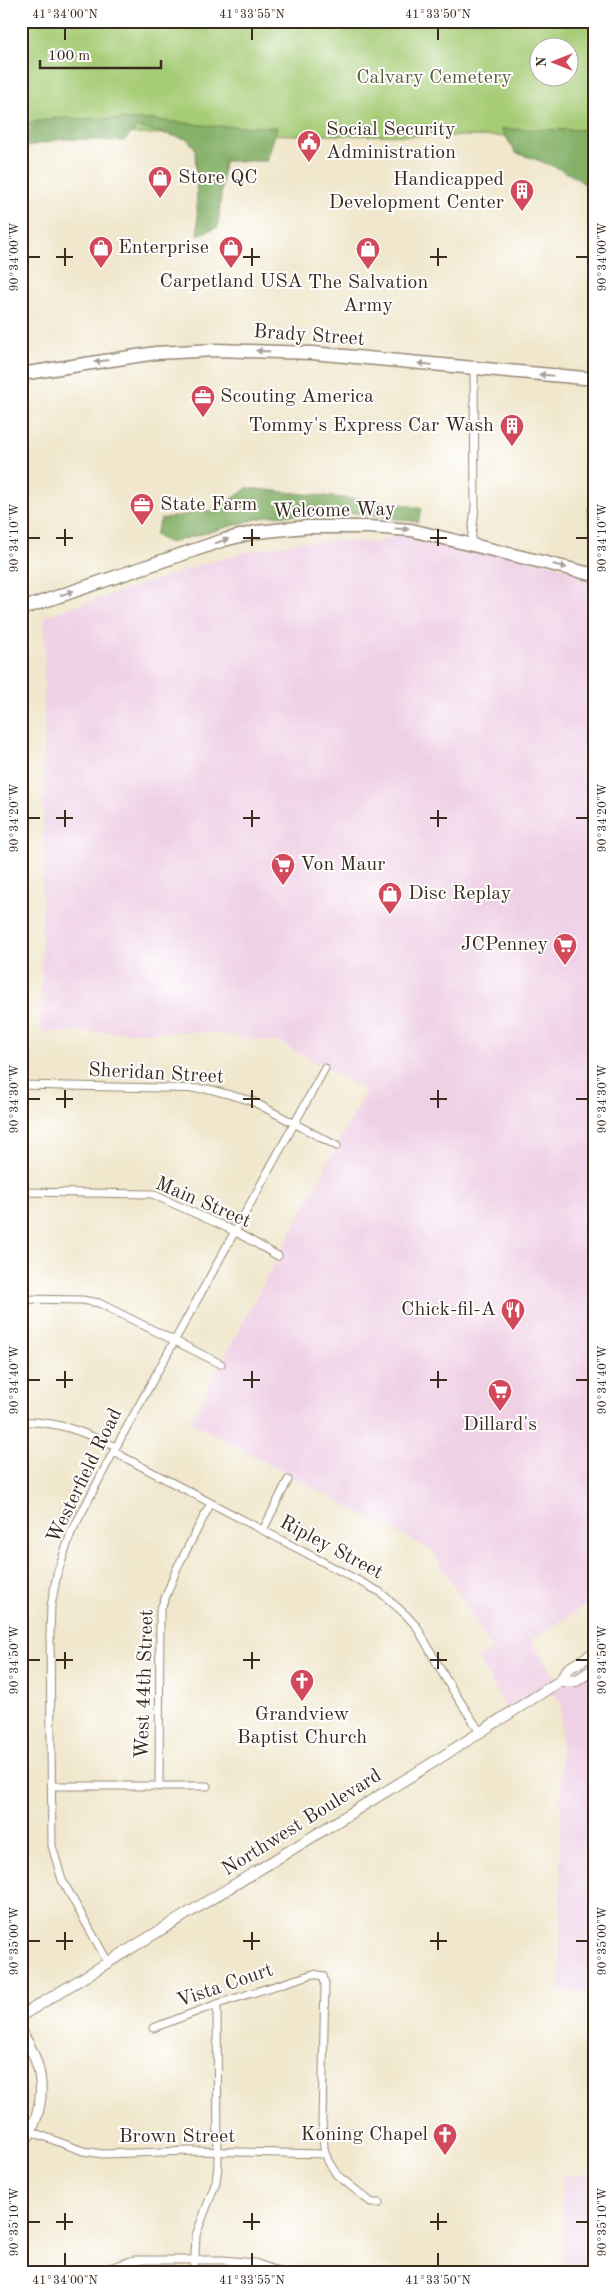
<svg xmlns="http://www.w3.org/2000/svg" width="616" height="2293" viewBox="0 0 616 2293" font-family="'Old Standard TT',serif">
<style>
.built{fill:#efd0e5}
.green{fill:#a6cc76;stroke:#707b4a;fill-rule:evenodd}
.forest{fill:#84b067;stroke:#606d42}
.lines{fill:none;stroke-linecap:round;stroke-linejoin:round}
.street-casing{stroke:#968875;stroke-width:9}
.secondary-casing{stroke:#968875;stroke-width:12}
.highway-casing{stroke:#968875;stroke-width:15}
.street{stroke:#fff;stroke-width:7}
.secondary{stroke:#fff;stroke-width:10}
.highway{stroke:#fff;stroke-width:12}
.oneway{fill:#a79f9a}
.ticks{fill:none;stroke:#3b2a1e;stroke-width:2}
.labels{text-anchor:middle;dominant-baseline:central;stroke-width:4;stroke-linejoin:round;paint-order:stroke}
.park-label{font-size:20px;fill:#5b5b38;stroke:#fff}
.poi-label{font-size:20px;fill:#3b2a1e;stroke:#fff;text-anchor:start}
.street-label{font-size:20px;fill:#3b2a1e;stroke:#fff}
.neatline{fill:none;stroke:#3b2a1e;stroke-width:2}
.ticks-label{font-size:12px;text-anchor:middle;fill:#3b2a1e}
</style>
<rect width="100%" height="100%" fill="#fff"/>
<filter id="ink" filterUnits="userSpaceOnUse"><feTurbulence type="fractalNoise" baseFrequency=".02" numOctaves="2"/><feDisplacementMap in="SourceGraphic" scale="10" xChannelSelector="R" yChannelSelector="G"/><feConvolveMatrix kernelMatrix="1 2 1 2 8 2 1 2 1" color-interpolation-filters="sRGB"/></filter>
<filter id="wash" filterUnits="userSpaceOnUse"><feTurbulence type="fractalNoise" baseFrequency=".0096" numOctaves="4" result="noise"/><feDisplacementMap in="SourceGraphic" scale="20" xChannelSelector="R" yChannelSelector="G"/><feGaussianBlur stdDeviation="1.12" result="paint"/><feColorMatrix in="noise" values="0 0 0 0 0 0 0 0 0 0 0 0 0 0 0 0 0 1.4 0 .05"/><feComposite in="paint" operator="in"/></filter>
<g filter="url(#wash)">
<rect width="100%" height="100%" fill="#f0e7cc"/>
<!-- built -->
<path class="built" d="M411 530 595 575V1599L531 1640 558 1682 595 1658V1991H560L561 1702 547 1689 509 1713 478 1659 492 1649 432 1551 190 1422 366 1091 281 1043 203 1032H41L45 616 201 565 251 551 300 542 341 541 375 543Z
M595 2175V2272H563L562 2176Z"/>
<!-- green -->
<path class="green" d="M21 21H595V137L21 133ZM538 48H568V78H538Z"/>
<!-- forest -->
<path class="forest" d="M57 118 156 120 213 126 277 127 267 161H224L218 227 198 235 195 148 187 139 137 127 124 141 62 139 25 147 21 142V124Z
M501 129 595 130V193C574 172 545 162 516 153Z
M247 488 401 504 422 509 418 522 355 513 268 516 169 543 155 535 161 519 219 509Z
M588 507 595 510V557H594Z"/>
</g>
<g filter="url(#ink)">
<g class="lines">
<defs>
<path id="street" d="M471 543 475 507 474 368
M21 1085 209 1089 252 1101 337 1146
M21 1192 152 1194 234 1231 278 1256
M21 1299 82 1300 99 1303 221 1364
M21 1422C56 1420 86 1433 116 1447
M114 1452 380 1592 406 1615 417 1627 447 1681 480 1732
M263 1530 288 1480
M52 1786H207
M159 1787 160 1611 177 1568 211 1503
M108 1962 62 1880 52 1846 50 1634 51 1606 57 1574 71 1533 116 1447 325 1068
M153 2028 217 2004 313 1974 323 1976 325 1983 322 2121 324 2148 328 2161 337 2175 372 2203H379
M32 2132 83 2151 103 2154 192 2151 326 2154
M98 2272 134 2260H223L255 2263 280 2272
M194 2272 196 2235 216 2182 218 2166 217 2004"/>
<path id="secondary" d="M560 1681H576L595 1668
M21 2016 429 1765 560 1681 568 1669 595 1652
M21 2032C48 2071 47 2109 21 2148"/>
<path id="highway" d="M21 374 156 353 216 350 312 353 595 379
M21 609 224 540 256 532 306 527H368L411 530 595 575"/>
</defs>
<!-- street casing -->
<use href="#street" class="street-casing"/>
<!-- secondary casing -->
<use href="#secondary" class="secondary-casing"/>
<!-- highway casing -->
<use href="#highway" class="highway-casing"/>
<!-- street -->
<use href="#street" class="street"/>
<!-- secondary -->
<use href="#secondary" class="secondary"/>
<!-- highway -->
<use href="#highway" class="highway"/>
</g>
<!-- one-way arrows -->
<defs><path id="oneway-solid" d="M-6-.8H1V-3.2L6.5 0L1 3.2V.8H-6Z" transform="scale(1.25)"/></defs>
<g class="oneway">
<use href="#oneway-solid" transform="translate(263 351) rotate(-177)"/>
<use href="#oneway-solid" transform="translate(101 361) rotate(172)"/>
<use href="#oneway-solid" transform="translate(425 364) rotate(-175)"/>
<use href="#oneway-solid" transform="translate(546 375) rotate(-175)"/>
<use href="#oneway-solid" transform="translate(402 529) rotate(4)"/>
<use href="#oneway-solid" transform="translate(222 541) rotate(-17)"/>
<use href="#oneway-solid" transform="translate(560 566) rotate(15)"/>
<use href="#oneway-solid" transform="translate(67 593) rotate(-19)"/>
</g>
</g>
<!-- ticks -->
<path class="ticks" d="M65 28V40M252 28V40M438 28V40M65 248V266M252 248V266M438 248V266M28 257H40M56 257H73M243 257H260M430 257H447M576 257H588M65 529V546M252 529V546M438 529V546M28 538H40M56 538H73M243 538H260M430 538H447M576 538H588M65 810V827M252 810V827M438 810V827M28 818H40M56 818H73M243 818H260M430 818H447M576 818H588M65 1090V1108M252 1090V1108M438 1090V1108M28 1099H40M56 1099H73M243 1099H260M430 1099H447M576 1099H588M65 1371V1388M252 1371V1388M438 1371V1388M28 1380H40M56 1380H73M243 1380H260M430 1380H447M576 1380H588M65 1652V1669M252 1652V1669M438 1652V1669M28 1660H40M56 1660H73M243 1660H260M430 1660H447M576 1660H588M65 1932V1950M252 1932V1950M438 1932V1950M28 1941H40M56 1941H73M243 1941H260M430 1941H447M576 1941H588M65 2213V2230M252 2213V2230M438 2213V2230M28 2222H40M56 2222H73M243 2222H260M430 2222H447M576 2222H588M65 2253V2266M252 2253V2266M438 2253V2266"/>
<!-- icons -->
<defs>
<symbol id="civic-pin" viewBox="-11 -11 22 30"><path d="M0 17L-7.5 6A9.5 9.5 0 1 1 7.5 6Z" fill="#d1495b" stroke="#fff"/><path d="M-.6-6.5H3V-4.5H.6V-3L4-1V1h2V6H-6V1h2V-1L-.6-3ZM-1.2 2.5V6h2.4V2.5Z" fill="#fff"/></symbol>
<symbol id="shop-pin" viewBox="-11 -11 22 30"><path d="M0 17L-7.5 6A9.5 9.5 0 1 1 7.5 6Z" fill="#d1495b" stroke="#fff"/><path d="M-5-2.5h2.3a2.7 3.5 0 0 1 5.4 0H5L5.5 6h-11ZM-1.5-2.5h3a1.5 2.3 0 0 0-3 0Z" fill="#fff"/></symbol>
<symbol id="building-pin" viewBox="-11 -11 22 30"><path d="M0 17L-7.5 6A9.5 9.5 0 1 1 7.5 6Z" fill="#d1495b" stroke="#fff"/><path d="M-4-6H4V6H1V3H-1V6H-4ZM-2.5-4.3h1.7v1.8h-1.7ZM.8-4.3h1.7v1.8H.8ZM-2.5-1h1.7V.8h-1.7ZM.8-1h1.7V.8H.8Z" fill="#fff"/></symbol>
<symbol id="office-pin" viewBox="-11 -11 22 30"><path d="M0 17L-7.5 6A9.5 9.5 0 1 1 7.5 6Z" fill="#d1495b" stroke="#fff"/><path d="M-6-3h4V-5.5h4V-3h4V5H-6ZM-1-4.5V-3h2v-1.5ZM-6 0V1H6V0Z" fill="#fff"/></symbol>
<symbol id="supermarket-pin" viewBox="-11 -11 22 30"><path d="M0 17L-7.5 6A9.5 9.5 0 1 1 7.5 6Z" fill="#d1495b" stroke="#fff"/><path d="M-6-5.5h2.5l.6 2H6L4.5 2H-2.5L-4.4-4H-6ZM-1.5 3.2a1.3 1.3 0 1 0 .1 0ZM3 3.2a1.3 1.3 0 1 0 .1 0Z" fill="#fff"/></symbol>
<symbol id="restaurant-pin" viewBox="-11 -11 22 30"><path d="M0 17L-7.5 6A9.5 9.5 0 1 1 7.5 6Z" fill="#d1495b" stroke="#fff"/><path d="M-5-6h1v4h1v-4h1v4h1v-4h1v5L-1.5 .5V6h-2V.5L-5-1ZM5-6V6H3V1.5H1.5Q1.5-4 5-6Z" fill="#fff"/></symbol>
<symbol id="church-pin" viewBox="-11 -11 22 30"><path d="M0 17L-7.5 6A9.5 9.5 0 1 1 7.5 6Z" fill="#d1495b" stroke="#fff"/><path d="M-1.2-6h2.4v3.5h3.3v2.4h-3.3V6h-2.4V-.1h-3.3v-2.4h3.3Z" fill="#fff"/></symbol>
</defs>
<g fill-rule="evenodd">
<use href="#civic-pin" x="295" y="128" width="28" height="38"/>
<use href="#shop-pin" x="146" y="164" width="28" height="38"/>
<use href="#building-pin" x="508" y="177" width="28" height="38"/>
<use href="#shop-pin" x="87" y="234" width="28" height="38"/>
<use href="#shop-pin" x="217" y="234" width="28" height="38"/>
<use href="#shop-pin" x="354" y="235" width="28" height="38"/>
<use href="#office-pin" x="189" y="383" width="28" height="38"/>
<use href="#building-pin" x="498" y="412" width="28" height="38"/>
<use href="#office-pin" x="128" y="491" width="28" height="38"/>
<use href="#supermarket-pin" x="269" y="851" width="28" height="38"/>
<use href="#shop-pin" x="376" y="880" width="28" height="38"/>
<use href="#supermarket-pin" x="551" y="931" width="28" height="38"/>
<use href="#restaurant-pin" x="499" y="1296" width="28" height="38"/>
<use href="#supermarket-pin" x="486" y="1377" width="28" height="38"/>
<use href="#church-pin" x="288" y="1667" width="28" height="38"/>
<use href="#church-pin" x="431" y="2121" width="28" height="38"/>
</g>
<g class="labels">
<!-- park labels -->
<g class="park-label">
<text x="434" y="78">Calvary Cemetery</text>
</g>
<!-- poi labels -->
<g class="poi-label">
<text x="326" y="130">Social Security<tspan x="326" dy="23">Administration</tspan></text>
<text x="178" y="178">Store QC</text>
<text x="504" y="180" text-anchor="end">Handicapped<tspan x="504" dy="23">Development Center</tspan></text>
<text x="118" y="248">Enterprise</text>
<text x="231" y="282" text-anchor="middle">Carpetland USA</text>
<text x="368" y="283" text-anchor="middle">The Salvation<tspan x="368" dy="23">Army</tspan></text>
<text x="220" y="397">Scouting America</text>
<text x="494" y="426" text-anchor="end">Tommy's Express Car Wash</text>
<text x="160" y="505">State Farm</text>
<text x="300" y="865">Von Maur</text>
<text x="408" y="894">Disc Replay</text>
<text x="548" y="945" text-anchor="end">JCPenney</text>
<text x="496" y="1310" text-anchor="end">Chick-fil-A</text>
<text x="500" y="1425" text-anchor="middle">Dillard's</text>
<text x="302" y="1715" text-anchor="middle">Grandview<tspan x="302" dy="23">Baptist Church</tspan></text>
<text x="428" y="2135" text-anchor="end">Koning Chapel</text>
</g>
<!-- street labels -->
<g class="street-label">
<text transform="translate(309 336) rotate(4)">Brady Street</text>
<text transform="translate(334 511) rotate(-1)">Welcome Way</text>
<text transform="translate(156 1074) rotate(3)">Sheridan Street</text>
<text transform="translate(203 1203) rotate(23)">Main Street</text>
<text transform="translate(85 1476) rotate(-64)">Westerfield Road</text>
<text transform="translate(331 1548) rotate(28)">Ripley Street</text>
<text transform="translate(145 1684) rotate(-88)">West 44th Street</text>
<text transform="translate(302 1823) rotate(-32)">Northwest Boulevard</text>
<text transform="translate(225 1986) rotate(-19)">Vista Court</text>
<text x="177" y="2137">Brown Street</text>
</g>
</g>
<!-- margin -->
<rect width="616" height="2293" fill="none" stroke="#fff" stroke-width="55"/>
<!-- north arrow -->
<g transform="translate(554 62) rotate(270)"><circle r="24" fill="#ffffff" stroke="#b1aaa5"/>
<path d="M0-4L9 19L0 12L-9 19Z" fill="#d1495b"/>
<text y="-8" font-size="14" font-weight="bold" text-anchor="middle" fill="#3b2a1e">N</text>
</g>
<!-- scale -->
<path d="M40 60v8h121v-8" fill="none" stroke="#3b2a1e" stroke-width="2.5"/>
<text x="48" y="60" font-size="15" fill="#3b2a1e" stroke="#ffffff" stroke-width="4" paint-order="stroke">100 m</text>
<rect x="28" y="28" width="560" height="2238" class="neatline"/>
<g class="ticks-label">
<text x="65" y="18">41°34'00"N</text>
<text x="252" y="18">41°33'55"N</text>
<text x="438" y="18">41°33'50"N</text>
<text transform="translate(602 257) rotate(-90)" y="4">90°34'00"W</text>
<text transform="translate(14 257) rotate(-90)" y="4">90°34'00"W</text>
<text transform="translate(602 538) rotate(-90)" y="4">90°34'10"W</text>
<text transform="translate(14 538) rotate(-90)" y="4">90°34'10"W</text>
<text transform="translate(602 818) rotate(-90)" y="4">90°34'20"W</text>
<text transform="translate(14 818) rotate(-90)" y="4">90°34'20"W</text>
<text transform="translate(602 1099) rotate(-90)" y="4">90°34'30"W</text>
<text transform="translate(14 1099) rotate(-90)" y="4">90°34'30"W</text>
<text transform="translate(14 1380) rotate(-90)" y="4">90°34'40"W</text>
<text transform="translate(602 1380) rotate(-90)" y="4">90°34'40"W</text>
<text transform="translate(602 1660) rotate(-90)" y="4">90°34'50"W</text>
<text transform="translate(14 1660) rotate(-90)" y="4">90°34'50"W</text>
<text transform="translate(14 1941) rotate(-90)" y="4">90°35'00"W</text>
<text transform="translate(602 1941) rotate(-90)" y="4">90°35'00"W</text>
<text transform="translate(14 2222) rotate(-90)" y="4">90°35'10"W</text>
<text transform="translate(602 2222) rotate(-90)" y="4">90°35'10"W</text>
<text x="65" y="2284">41°34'00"N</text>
<text x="252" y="2284">41°33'55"N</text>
<text x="438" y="2284">41°33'50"N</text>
</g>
</svg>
